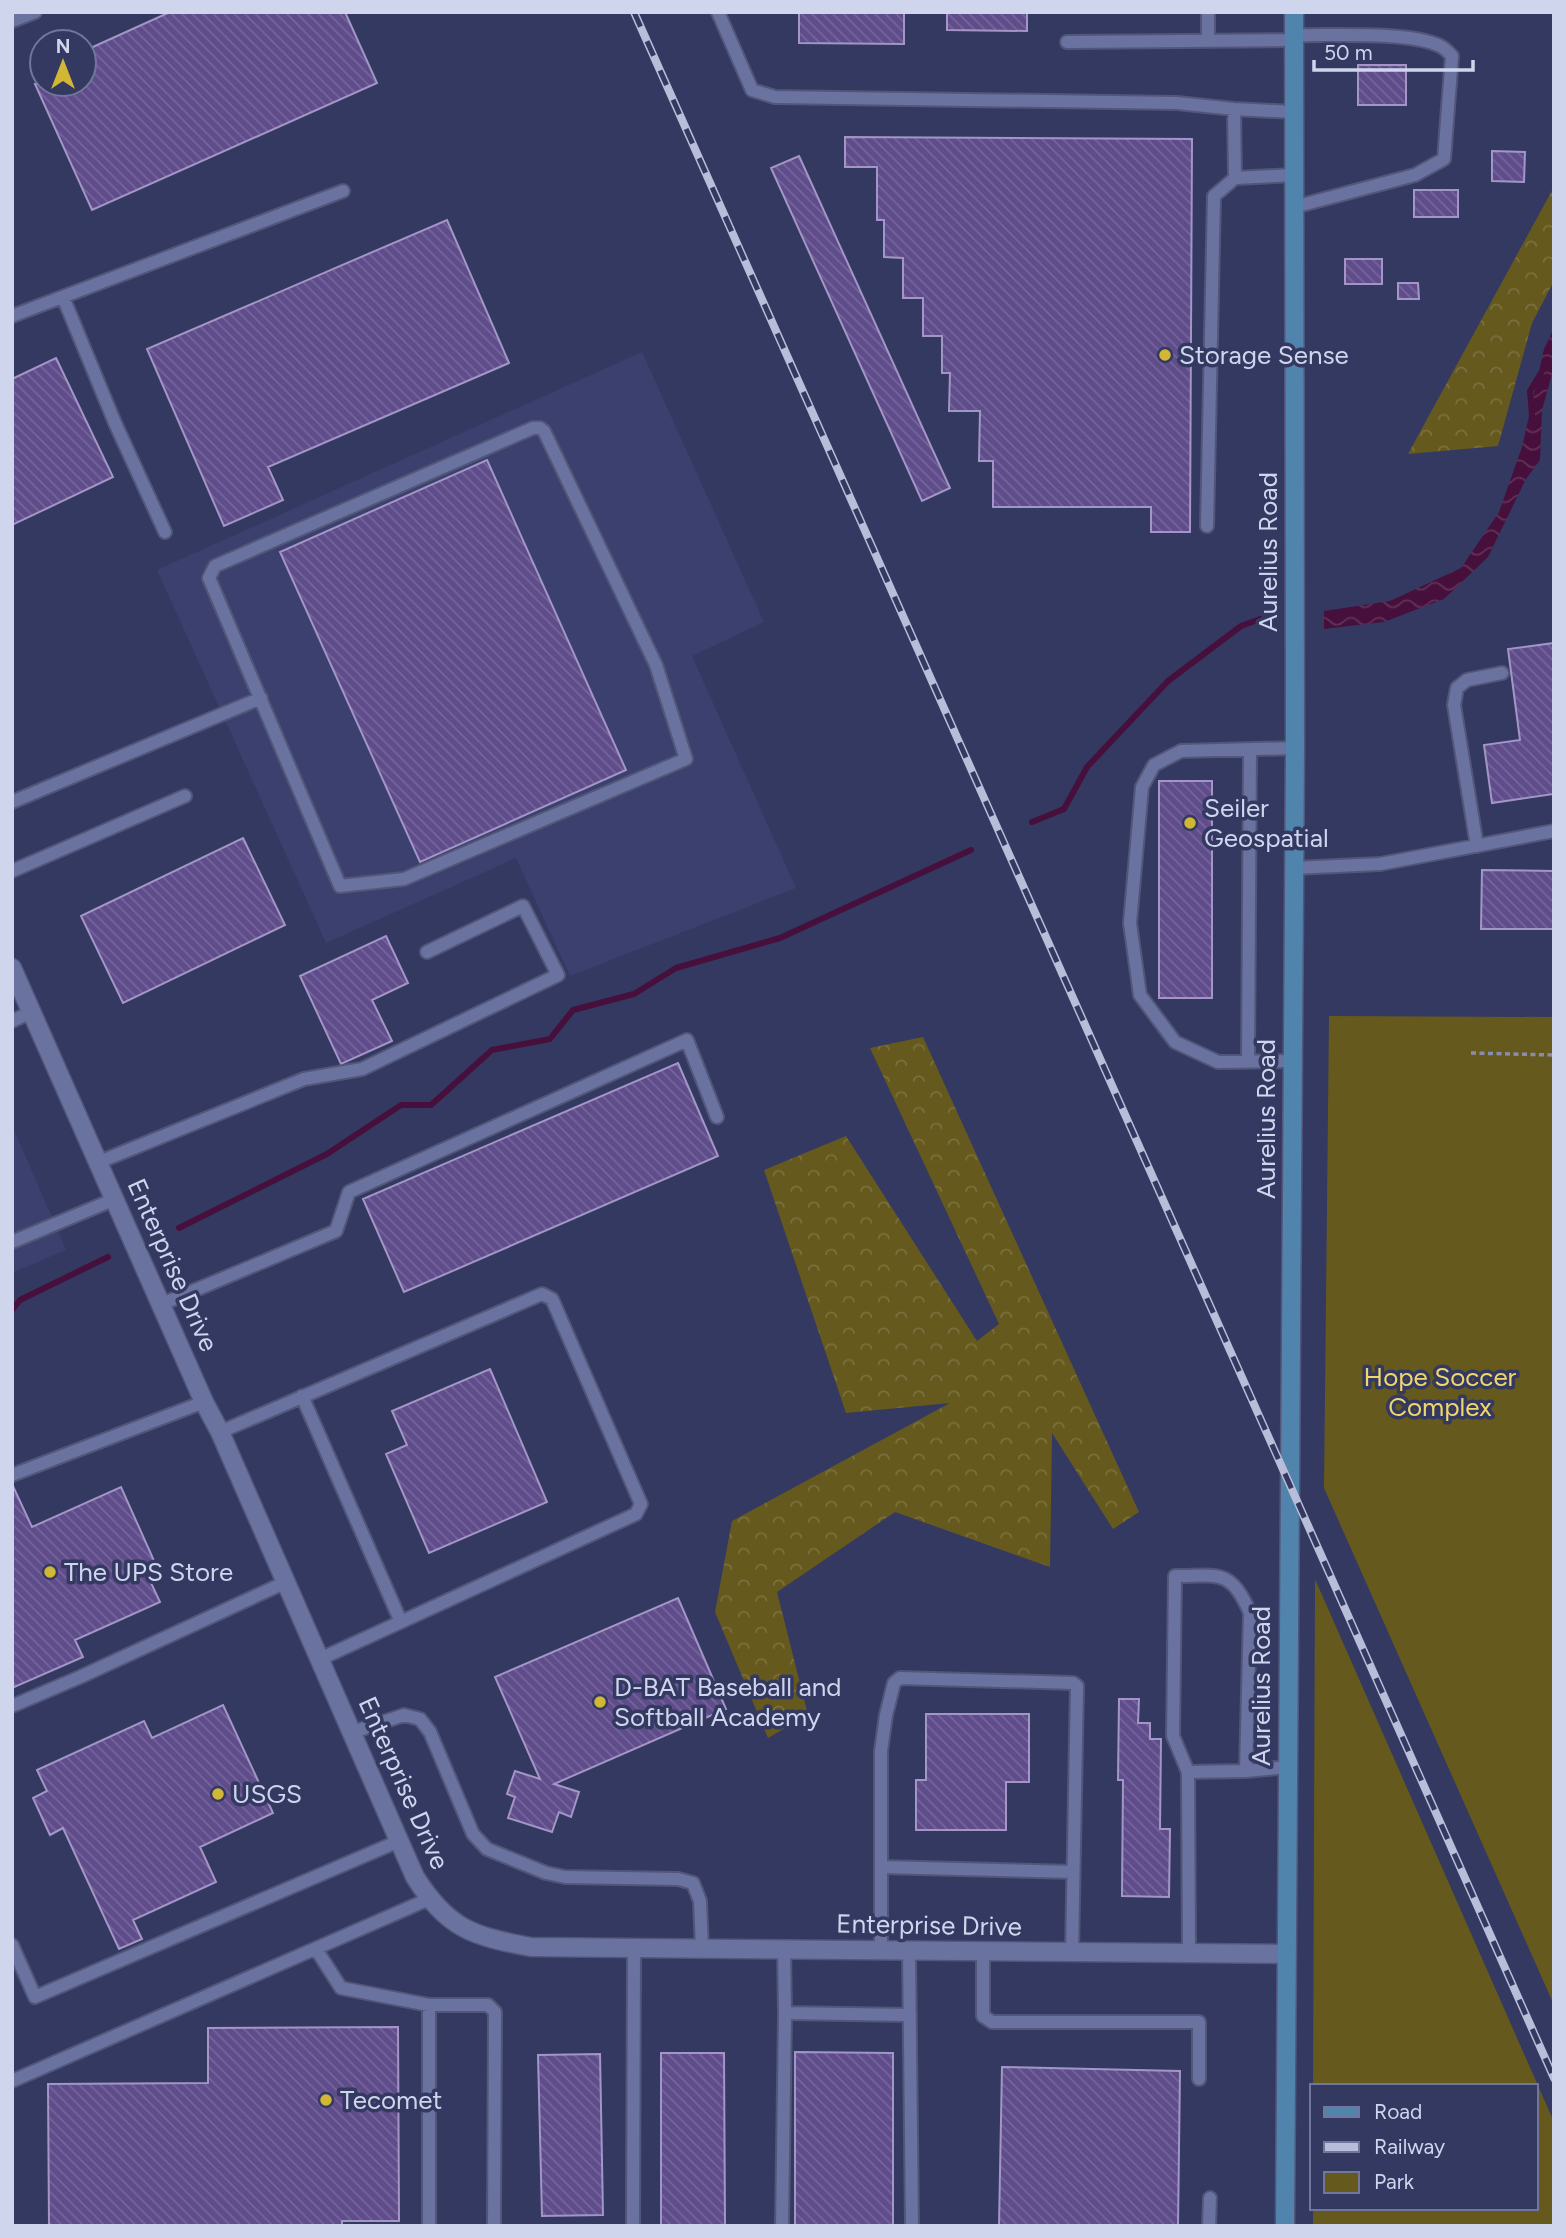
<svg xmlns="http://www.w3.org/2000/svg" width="1566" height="2238" viewBox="0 0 1566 2238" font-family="Figtree,sans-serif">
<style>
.built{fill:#3b406f}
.green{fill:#66591d}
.forest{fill:url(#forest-crowns)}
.water{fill:url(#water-waves)}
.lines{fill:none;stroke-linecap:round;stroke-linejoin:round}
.stream{stroke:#47103c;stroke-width:6}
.building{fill:url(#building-back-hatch);stroke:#a396c6;stroke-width:2}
.lane-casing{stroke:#525678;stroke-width:16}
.street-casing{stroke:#525678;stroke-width:21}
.secondary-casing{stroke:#525678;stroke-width:21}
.path{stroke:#888dad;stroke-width:3.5;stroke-dasharray:5 3.5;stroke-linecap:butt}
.lane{stroke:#6a729f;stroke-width:12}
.street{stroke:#6a729f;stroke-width:18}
.secondary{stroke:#5084ac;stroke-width:18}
.rail-casing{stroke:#b8bdd9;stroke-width:8}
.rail{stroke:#333961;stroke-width:5;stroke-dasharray:16;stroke-linecap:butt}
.poi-dot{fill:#d2b736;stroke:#333961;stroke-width:2.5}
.labels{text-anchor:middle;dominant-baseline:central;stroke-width:7;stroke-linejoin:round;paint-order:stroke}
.poi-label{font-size:26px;fill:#d0d5ee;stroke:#333961;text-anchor:start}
.street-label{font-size:26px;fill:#d0d5ee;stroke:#333961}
.park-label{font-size:26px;fill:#f0d76c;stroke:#333961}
</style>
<defs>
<pattern id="forest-crowns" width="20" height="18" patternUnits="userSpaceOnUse" patternTransform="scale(1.75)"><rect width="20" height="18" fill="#66591d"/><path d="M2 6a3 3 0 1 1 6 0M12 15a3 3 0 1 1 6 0" fill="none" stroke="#7b703e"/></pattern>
<pattern id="water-waves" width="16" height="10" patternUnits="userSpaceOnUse" patternTransform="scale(1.75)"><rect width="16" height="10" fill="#47103c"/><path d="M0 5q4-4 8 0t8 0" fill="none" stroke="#603258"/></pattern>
<pattern id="building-back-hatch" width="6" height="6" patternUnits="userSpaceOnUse" patternTransform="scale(1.75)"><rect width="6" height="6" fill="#5f4c8a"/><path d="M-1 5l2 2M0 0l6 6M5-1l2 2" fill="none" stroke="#75659b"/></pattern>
</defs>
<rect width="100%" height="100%" fill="#333961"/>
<!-- built -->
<path class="built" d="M642 352 764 622 692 656 796 888 570 976 516 858 326 943 157 570Z
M12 1125 66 1250 12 1273Z"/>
<!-- green -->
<path class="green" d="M1329 1016 1554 1017V2005L1324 1488Z
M1315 1579 1554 2122V2226H1313V2208H1536V2086H1313Z"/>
<!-- forest -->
<path class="forest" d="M1554 187V281L1532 323 1498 446 1408 454Z
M923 1037 1139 1512 1113 1529 1052 1433 1050 1567 895 1512 777 1592 808 1715 768 1738 715 1612 732 1521 950 1403 846 1413 764 1170 846 1136 977 1341 999 1324 870 1048Z"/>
<!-- water -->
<path class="water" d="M1554 328V367L1542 410 1540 460 1526 479 1488 557 1444 599 1384 622 1324 629V611L1390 601 1461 568 1499 512 1522 447 1544 349Z"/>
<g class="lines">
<!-- stream -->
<path class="stream" d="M1532 415 1530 391 1541 373
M1032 822 1064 809 1087 767 1168 681 1241 626 1260 619
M179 1228 327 1154 401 1105H431L492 1050 550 1039 573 1010 634 994 676 968 780 938 971 850
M12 1310 20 1300 108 1257"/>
</g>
<!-- building -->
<path class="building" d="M170 12H345L377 83 92 210 35 84H84V51Z
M799 12H904V44L799 43Z
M947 12H1027V31L947 30Z
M1358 65H1406V105H1358Z
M845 137 1192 139 1190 532H1151V507H993V461H979L980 411H949L950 373H942V336H923V298H903V258L884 257V220H877V167H845Z
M1492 151 1525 152 1524 182 1492 181Z
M799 156 950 488 922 501 771 168Z
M1414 190H1458V217H1414Z
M447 220 509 363 268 467 283 500 224 526 147 349Z
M1345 259H1382V284H1345Z
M1398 283H1418L1419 299H1398Z
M56 358 113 477 12 525V379Z
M487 460 626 770 420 862 280 552Z
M1554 643V794L1492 803 1484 745 1520 740 1508 649Z
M1159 781H1212V998H1159Z
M243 838 285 925 123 1003 81 916Z
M1482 870 1554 871V929H1481Z
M386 936 408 983 372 1000 392 1041 341 1064 300 976Z
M678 1063 718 1156 404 1292 363 1199Z
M490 1369 547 1502 429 1553 386 1454 407 1445 392 1411Z
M12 1484 32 1527 121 1487 155 1563 144 1568 160 1602 75 1640 83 1657 12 1688Z
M678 1598 726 1709 554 1784 579 1792 571 1817 559 1812 552 1832 508 1818 515 1797 507 1794 515 1771 540 1779 495 1677Z
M1119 1699H1139L1138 1723H1150V1739H1161L1160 1829H1170L1169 1897 1122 1896 1123 1780H1118Z
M223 1705 273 1813 200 1847 216 1882 133 1920 142 1939 119 1949 63 1828 50 1835 33 1798 47 1791 37 1770 144 1721 152 1738Z
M926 1714H1029V1782H1006V1830H916V1780H926Z
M398 2027 399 2221H342V2226H49L48 2084 208 2083V2028Z
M795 2052 893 2053V2226H795Z
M661 2053H724L725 2226H661Z
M600 2054 603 2215 542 2216 538 2055Z
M1002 2067 1180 2071 1178 2226H999Z"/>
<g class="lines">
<defs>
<path id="lane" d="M718 12 752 90 775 97 1177 103 1234 109 1294 112
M12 21 35 12
M1294 35C1330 36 1409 31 1440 46 1445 48 1449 53 1452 56L1444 159 1415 175 1294 207
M1208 41V12
M1067 42 1294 40
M1235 178 1294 175
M63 297 115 423 165 532
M12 316 343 191
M533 428H540L544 431 656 665 686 759 404 879 340 886 209 578 215 566Z
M1207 526 1214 196 1235 178 1234 109
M12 802 261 698
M1477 846 1454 705 1457 688 1467 680 1502 673
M1294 868 1380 864 1554 831
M12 871 185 796
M12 1021 31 1012
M1292 1061 1218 1062 1175 1042 1140 995 1130 923 1142 787 1154 765 1181 751 1295 748
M1248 1062 1250 750
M99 1162 304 1079 362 1069 558 975 523 906 427 952
M12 1242 115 1199
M162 1304 336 1231 349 1192 687 1040 717 1117
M302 1396 401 1622
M220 1432 542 1294 552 1299 641 1504 636 1514 320 1659
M12 1475 204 1402
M12 1706 80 1677 286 1582
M353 1732 404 1715 420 1719 430 1732 473 1834 487 1849 546 1873 565 1877 678 1879 693 1883 700 1901 702 1948
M1188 1772 1173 1736 1175 1576C1218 1576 1231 1568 1250 1613L1246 1771
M881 1867 1073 1872
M12 1945 35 1997 399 1841
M316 1949 341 1988 429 2005H488L495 2012 494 2226
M881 1950V1751L886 1715 894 1683 900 1678 1073 1683 1077 1686 1072 1953
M909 1951 912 2226
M983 1953V2016L992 2022H1199V2079
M1189 1954 1188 1772 1246 1771 1287 1767
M429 2005V2226
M785 2013 910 2015
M12 2081 429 1899
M633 2226 634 1948
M782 2226 785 2013 784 1949
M1209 2226 1210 2198"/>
<path id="street" d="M12 968 204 1402 220 1432 415 1877C448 1929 472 1936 531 1947L1286 1954"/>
<path id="secondary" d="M1285 2226 1295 748 1294 12"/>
</defs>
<!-- lane casing -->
<use href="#lane" class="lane-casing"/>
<!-- street casing -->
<use href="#street" class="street-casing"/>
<!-- secondary casing -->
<use href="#secondary" class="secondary-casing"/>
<!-- path -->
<path class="path" d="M1471 1053 1554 1055"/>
<!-- lane -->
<use href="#lane" class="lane"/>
<!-- street -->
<use href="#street" class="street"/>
<!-- secondary -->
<use href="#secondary" class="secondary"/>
<defs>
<path id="rail" d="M634 12 1554 2078"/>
</defs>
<!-- rail casing -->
<use href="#rail" class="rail-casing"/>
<!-- rail -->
<use href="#rail" class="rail"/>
</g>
<!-- markers -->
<g class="poi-dot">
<circle cx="1165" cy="355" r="7"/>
<circle cx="1190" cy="823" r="7"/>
<circle cx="50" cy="1572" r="7"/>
<circle cx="600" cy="1702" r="7"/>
<circle cx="218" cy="1794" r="7"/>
<circle cx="326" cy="2100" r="7"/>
</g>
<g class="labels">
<!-- poi labels -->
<g class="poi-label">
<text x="1179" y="355">Storage Sense</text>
<text x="1204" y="808">Seiler<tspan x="1204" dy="30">Geospatial</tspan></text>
<text x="64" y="1572">The UPS Store</text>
<text x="614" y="1687">D-BAT Baseball and<tspan x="614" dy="30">Softball Academy</tspan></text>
<text x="232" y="1794">USGS</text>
<text x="340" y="2100">Tecomet</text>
</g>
<!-- street labels -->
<g class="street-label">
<text transform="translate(1268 552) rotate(-90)">Aurelius Road</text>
<text transform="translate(1266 1119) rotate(-90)">Aurelius Road</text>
<text transform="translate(173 1265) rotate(66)">Enterprise Drive</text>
<text transform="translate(1261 1686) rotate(-90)">Aurelius Road</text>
<text transform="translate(404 1783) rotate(66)">Enterprise Drive</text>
<text transform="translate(929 1925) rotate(1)">Enterprise Drive</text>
</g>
<!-- park labels -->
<g class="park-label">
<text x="1440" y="1377">Hope Soccer<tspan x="1440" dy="30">Complex</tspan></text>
</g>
</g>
<!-- border -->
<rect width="1566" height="2238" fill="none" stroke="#d0d5ee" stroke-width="28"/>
<!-- legend -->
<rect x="1310" y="2084" width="228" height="126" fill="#333961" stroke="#727799" stroke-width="2"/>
<rect x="1324" y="2107" width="35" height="10" fill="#5084ac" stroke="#727799" stroke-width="2"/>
<text x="1374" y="2119" font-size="21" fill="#d0d5ee">Road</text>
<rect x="1324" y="2142" width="35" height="10" fill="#b8bdd9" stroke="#727799" stroke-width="2"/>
<text x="1374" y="2154" font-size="21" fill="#d0d5ee">Railway</text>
<rect x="1324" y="2172" width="35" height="21" fill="#66591d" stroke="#727799" stroke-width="2"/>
<text x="1374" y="2189" font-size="21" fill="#d0d5ee">Park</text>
<!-- north arrow -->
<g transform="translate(63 63)"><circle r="33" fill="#333961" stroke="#727799" stroke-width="2"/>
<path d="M0-5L12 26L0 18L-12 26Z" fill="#d2b736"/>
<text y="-10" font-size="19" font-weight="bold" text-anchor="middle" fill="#d0d5ee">N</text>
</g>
<!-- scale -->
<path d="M1314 60v10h159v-10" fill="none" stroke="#d0d5ee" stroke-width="3.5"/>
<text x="1324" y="60" font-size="21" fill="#d0d5ee" stroke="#333961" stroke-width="5" paint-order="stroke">50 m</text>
</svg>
